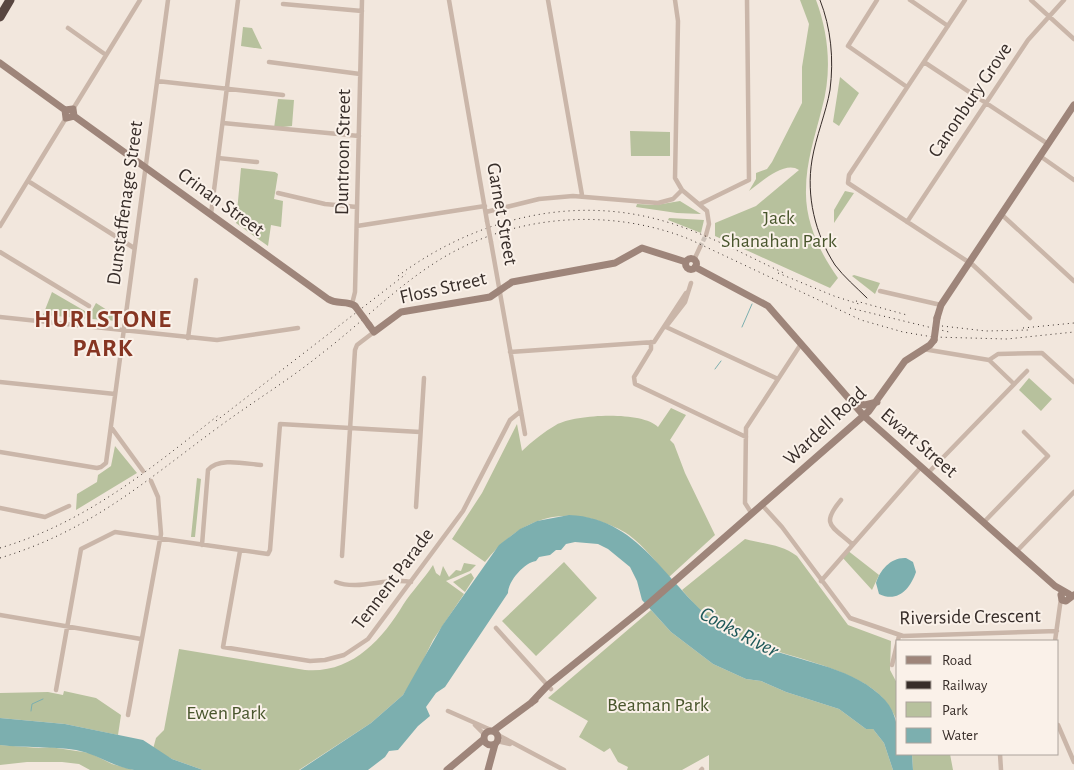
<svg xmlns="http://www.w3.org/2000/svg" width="1074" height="770" viewBox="0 0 1074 770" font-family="'Alegreya Sans',sans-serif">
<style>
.green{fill:#b7c19d}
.water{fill:#7cafaf}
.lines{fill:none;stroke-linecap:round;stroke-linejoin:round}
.stream{stroke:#7cafaf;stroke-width:1}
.street-tunnel{stroke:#cdc2b9;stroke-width:4.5;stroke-dasharray:4.5 2;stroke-linecap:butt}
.street{stroke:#cab6a9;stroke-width:4.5}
.secondary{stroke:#9e857a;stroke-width:7}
.highway{stroke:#584640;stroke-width:9}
.tram{stroke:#372d29;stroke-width:1}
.rail{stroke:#372d29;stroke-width:1;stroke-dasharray:1 4;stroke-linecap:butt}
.street-bridge{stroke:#cab6a9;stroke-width:4.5}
.secondary-bridge{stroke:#9e857a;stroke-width:7}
.labels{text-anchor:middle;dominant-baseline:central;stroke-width:4;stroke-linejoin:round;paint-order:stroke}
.street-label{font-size:20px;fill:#372d29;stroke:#faf1e9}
.park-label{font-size:20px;fill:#49562d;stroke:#faf1e9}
.water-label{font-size:21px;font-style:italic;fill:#1e5859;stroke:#faf1e9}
.district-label{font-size:25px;font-weight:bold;letter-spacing:1px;fill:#863522;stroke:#faf1e9}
</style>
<rect width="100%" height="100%" fill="#f2e7dd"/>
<!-- green -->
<path class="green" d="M800 0H816C829 35 832 72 822 108 815 136 806 162 806 190 805 222 820 253 838 278L830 288 715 236V223L756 206 799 170C785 160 761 182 749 191L756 179V173L767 169 772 162 802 103V67L809 24Z
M243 27 252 28 262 49 241 46Z
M840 77 859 93 839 126 833 122Z
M278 99 294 100 292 126 274 128Z
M630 131 670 132V156H631Z
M241 168 275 172 278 174 274 199 283 201 281 227 271 225 268 246 236 223Z
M845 191 854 193 834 223V210Z
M680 201 701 214 677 213 636 207 637 204 656 205Z
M669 218 704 220 701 233 668 220Z
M854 275 880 283 875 294 852 276Z
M52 292 90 314 96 303 118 317 117 321 43 315Z
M1029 378 1052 399 1041 411 1019 390Z
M671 408 686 415 670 440 674 444 685 473 715 535 669 577C657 563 644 546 629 535 619 528 610 525 599 521 551 506 515 525 485 562L452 539 482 493 517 424 522 451C532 441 544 432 556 425 576 414 642 411 658 427Z
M115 446 137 473 76 510 77 494 97 482 98 475 111 466Z
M197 478 201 479 195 537H191Z
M745 539C763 544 781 544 797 556L848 625 891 641 890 670 898 685V722C894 715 891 708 886 702 860 667 777 656 737 637 716 626 697 608 682 590Z
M847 550 879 575 872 590 842 557Z
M564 562 597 598 536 656 502 621Z
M464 563 476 565 470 571 446 581 464 594 433 640 416 675 403 695 371 723 299 770H203L172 759 153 749 156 738 164 730 179 649 305 670C351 674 382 640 403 605 412 591 424 579 433 565L436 573 440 576 443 566 449 577 456 570 461 571Z
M471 573 474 578 465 592 453 582Z
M651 610 671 632 713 664 746 679 761 681 786 692 839 709 866 729H873L884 743 893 770H709V755L682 770H627L628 767 618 762 610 748 604 752 579 737 588 721 548 698Z
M64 691 96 698 121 715 118 735 65 724 0 718V693L48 692 63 695Z
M0 745 39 748 50 747 90 753 112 764 134 770H90L79 764 62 762H27L0 765Z
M912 754H950L953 770H913Z"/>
<!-- water -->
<path class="water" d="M569 515C645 518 668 592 726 630 773 661 847 659 885 700 899 716 898 734 898 754H912L913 770H893L884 743 873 729H866L839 709 786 692 761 681 746 679 713 664 671 632 642 600 637 581 630 567 608 549 598 544 575 542 566 544 561 550H556L550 555 539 557 536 561C525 562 508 581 508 593L445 687 436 693 426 707 430 716 418 726 398 750 389 751 385 757 368 770H300L371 723 403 695 442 626 499 545 520 529 537 521Z
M906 558 913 562 916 572C910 589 898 603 879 594L876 583C880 570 891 557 906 558Z
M0 718 65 724 143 740 172 759 203 770C181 770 156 770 134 770 113 767 97 754 76 750 51 746 25 748 0 745Z"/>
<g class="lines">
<!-- stream -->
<path class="stream" d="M742 327 752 304
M715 369 721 361
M31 711 32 704 43 699"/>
<!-- street-tunnel -->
<path class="street-tunnel" d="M700 247 706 235"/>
<!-- street -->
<path class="street" d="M449 0 487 221
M548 0 582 195
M675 0 678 21 675 178 682 190 707 211 709 224 706 235
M877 0 848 46 907 87
M910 0 948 26
M965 0 849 175 848 183 973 265 1030 318
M1031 0 1074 39
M283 4 362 11
M68 28 106 55
M269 62 360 74
M924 62 1048 144
M157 81 283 95
M73 109 140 0
M223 123 359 136
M1040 156 1074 180
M218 158 257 162
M28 181 134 248
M278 193 325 204 357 207
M700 204 749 180 747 0
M486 212 539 199 573 196 658 203 673 199 682 190
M211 214 238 0
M1001 214 1074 281
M907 222 1028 40 1064 0
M0 226 66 118
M357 226 485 206
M491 242 525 434
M0 252 89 306
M694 260 700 247
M880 291 941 305
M352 304 355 292 362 0
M0 317 217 340 298 328
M668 324 685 302 691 283
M666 327 778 379
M188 338 196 280
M651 342V349L634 377 635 384 746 437
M923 349 989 360 1014 384
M510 352 654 342 686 293
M989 360 998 354 1042 353 1074 382
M0 382 115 394
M111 427 143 471
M0 452 97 468 101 467 106 463 168 0
M928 473 1027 371
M841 500C820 525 832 526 852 544
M762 505 782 527 850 618 903 636 1057 631
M416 507 424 378
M0 508 45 517 69 506
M752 514 745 503 746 428 801 344
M984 522 1048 456 1024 432
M202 545 208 470C219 457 246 464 261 465
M240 551 223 647 310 661 325 660 344 655 368 639 463 511 510 420 521 411
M1016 552 1074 492
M342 556 355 350 357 345 374 332
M821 581 921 467
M336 582C359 591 386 577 411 582
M0 615 141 639
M496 628 551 689
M1055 641 1061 598
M892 665 899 636
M56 690 81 549 115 532 268 554 270 550 280 424 420 432
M448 711 491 730
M128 715 161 534 158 497 151 481
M475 725 485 735
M1058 725 1074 762
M498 735 564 770
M497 741 510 744
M1000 754 1001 770
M701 770 702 769"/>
<!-- secondary -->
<path class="secondary" d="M0 63 65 110
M65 110 66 118 74 116
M65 110 73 109 74 116
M74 116 328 299C337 305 347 300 355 306
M685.5 264a5.5 5.5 0 1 1 11 0a5.5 5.5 0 1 1-11 0Z
M695 267 768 306 864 416 1055 586 1069 594
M937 318 941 305 1074 105
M369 325 374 332 401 312 490 297 512 282 615 263 642 248 686 262
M854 403 865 405 877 402
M1061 595 1062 600 1066 601 1074 595
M531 703 548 685 645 607 869 411 905 361 930 345 934 340
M484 738a7 7 0 1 1 14 0a7 7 0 1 1-14 0Z
M493 731 535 700
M447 770 484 739
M488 770 495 744"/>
<!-- highway -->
<path class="highway" d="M0 17 10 0"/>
<!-- tram -->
<path class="tram" d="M820 0C831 28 834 59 830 90 826 113 816 136 812 160 806 196 815 234 835 265 844 277 856 287 867 298"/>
<!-- rail -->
<path class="rail" d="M778 273 834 296 862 305
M398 276C473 220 569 195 660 220 704 232 745 255 786 274
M856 301 907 315
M850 308 949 332
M942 326 986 331 1029 330
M1023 328 1074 323
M216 421 406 274
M0 548C87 522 150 469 220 414
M0 558C92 530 145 481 220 426 254 401 289 380 321 354 359 325 393 290 433 264 507 215 606 206 689 239L861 320 903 332 933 337 1007 339 1074 332"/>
<!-- street-bridge -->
<path class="street-bridge" d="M487 221 491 242"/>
<!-- secondary-bridge -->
<path class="secondary-bridge" d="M355 306 369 325
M934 340 937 318"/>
</g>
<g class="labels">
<!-- street labels -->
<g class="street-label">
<text transform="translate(970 100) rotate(-56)">Canonbury Grove</text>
<text transform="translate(343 152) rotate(-89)">Duntroon Street</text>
<text transform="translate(221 202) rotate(36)">Crinan Street</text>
<text transform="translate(125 203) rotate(-82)">Dunstaffenage Street</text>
<text transform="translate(502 214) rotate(80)">Garnet Street</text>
<text transform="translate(443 288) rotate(-13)">Floss Street</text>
<text transform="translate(825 426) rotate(-43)">Wardell Road</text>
<text transform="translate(919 443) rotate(41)">Ewart Street</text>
<text transform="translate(393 579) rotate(-53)">Tennent Parade</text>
<text transform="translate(970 617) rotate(-1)">Riverside Crescent</text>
</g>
<!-- park labels -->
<g class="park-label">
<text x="779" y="218">Jack<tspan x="779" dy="23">Shanahan Park</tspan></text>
<text x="658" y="705">Beaman Park</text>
<text x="226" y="713">Ewen Park</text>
</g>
<!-- water labels -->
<g class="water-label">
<text transform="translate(739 632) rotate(28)">Cooks River</text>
</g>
<!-- district labels -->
<g class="district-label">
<text x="103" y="319">HURLSTONE<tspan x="103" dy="29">PARK</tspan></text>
</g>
</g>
<!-- legend -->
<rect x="896" y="640" width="162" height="115" fill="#faf1e9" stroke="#aca39c"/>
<rect x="906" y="656" width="25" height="8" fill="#9e857a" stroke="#aca39c"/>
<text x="942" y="665" font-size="15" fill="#372d29">Road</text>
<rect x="906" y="681" width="25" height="8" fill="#372d29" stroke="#aca39c"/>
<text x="942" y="690" font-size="15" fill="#372d29">Railway</text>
<rect x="906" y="702" width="25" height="15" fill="#b7c19d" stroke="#aca39c"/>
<text x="942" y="715" font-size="15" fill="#372d29">Park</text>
<rect x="906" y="728" width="25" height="15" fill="#7cafaf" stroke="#aca39c"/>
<text x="942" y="740" font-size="15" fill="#372d29">Water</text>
</svg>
